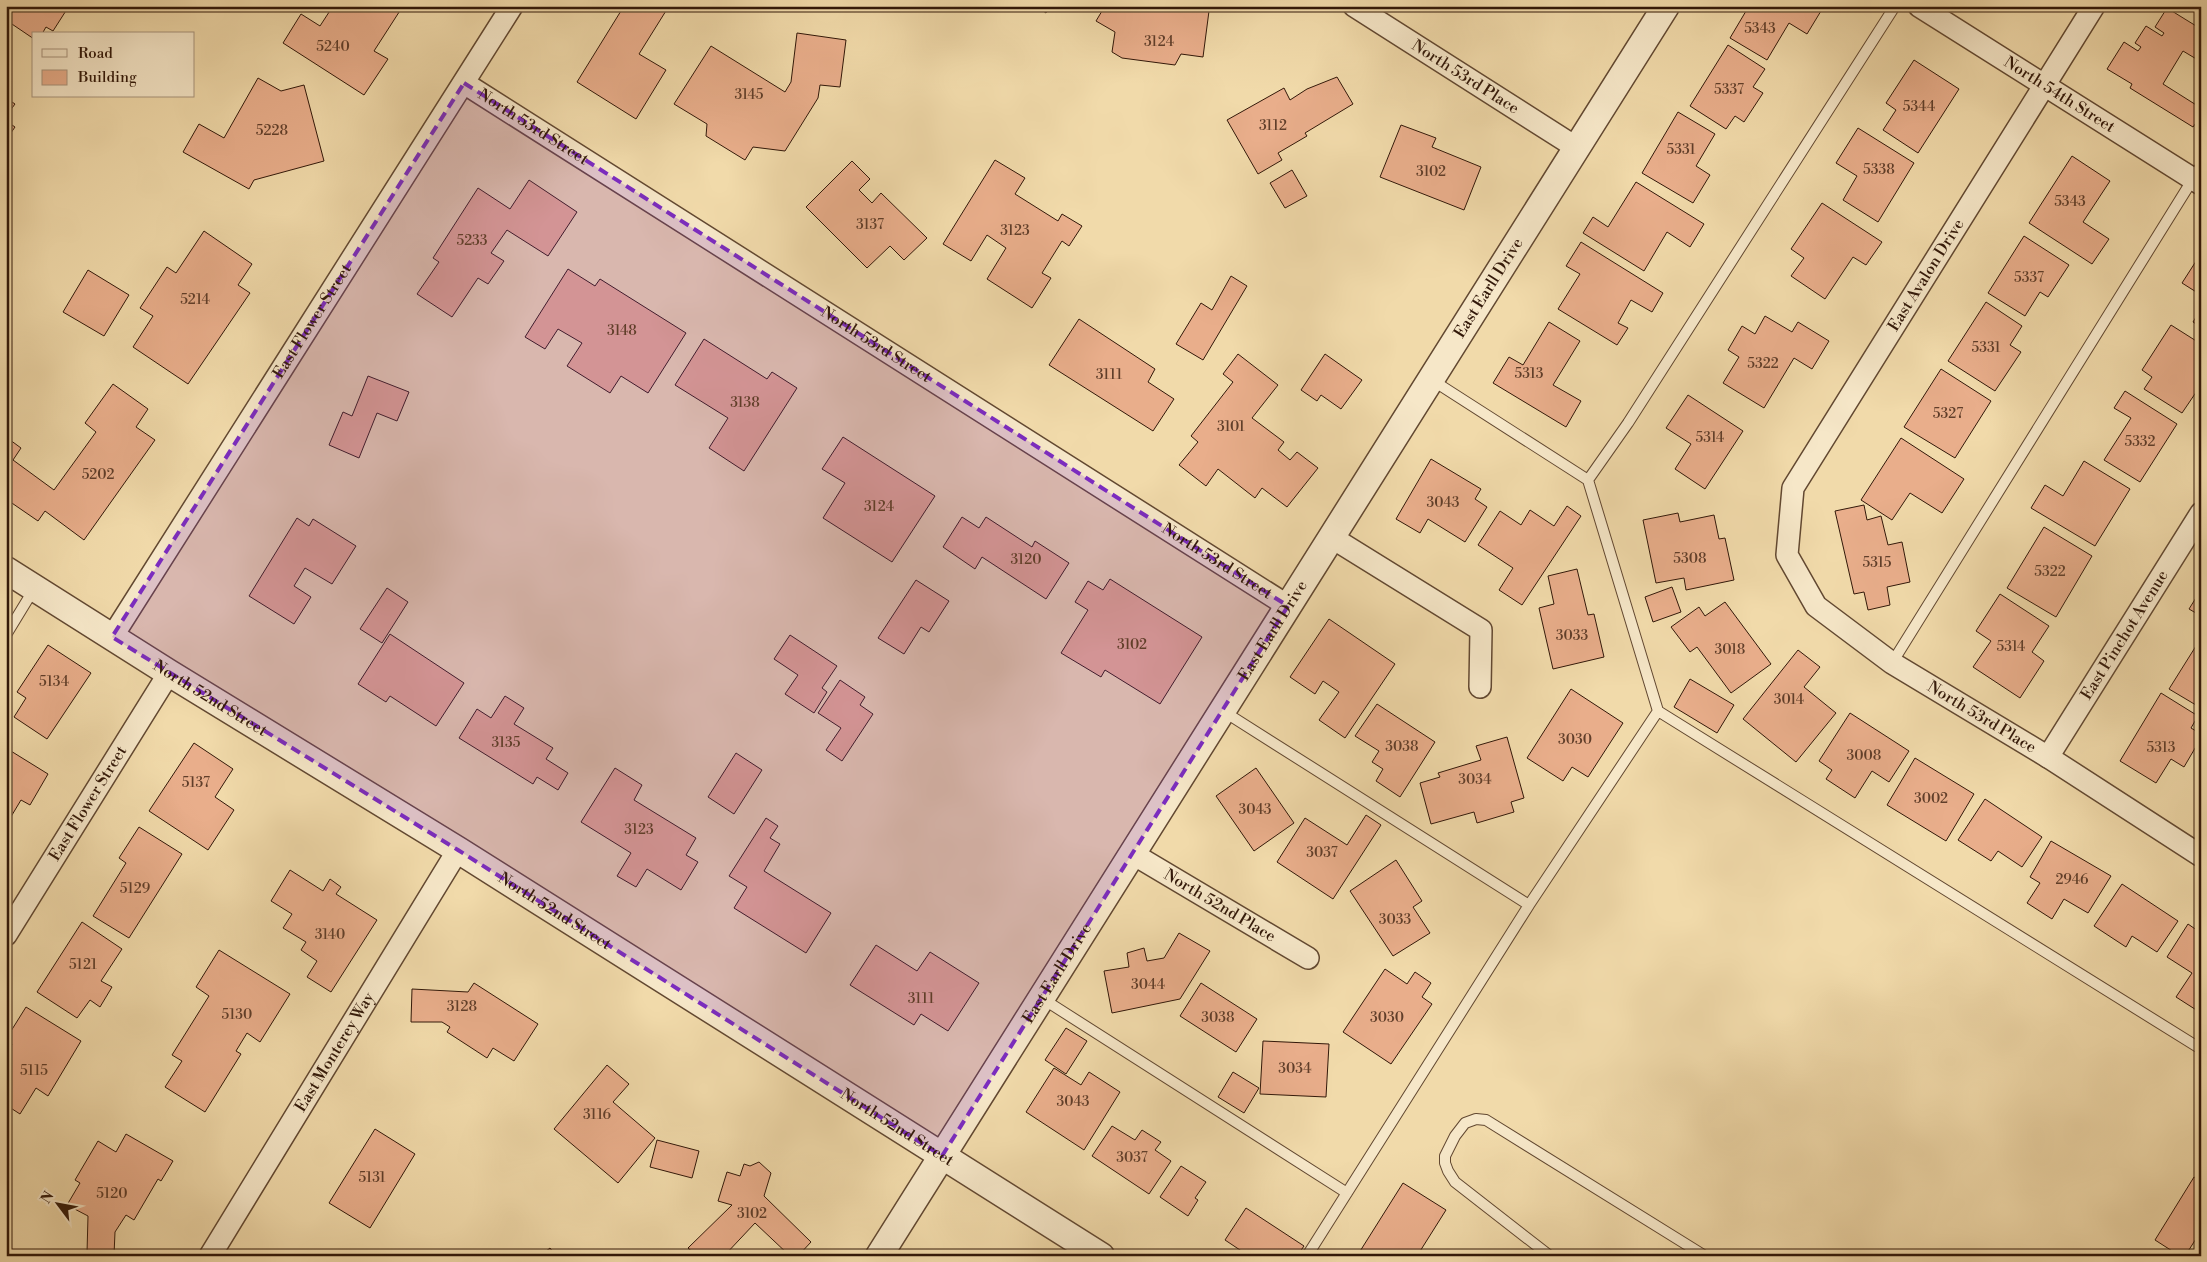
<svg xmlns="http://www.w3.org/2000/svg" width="2207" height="1262" viewBox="0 0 2207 1262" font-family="'Libre Bodoni',serif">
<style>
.building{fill:#e9ae8b;stroke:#321809}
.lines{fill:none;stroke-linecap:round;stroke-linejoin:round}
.service-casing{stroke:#624831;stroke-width:12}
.minor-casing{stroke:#624831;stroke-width:24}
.tertiary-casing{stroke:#624831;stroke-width:29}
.service{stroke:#f6e7c8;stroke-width:10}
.minor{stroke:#f6e7c8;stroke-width:21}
.tertiary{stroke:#f6e7c8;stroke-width:26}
.marked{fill:#7b2cbf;fill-opacity:0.2;stroke:#7b2cbf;stroke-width:4;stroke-dasharray:10 6;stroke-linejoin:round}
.labels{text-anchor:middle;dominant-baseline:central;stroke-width:4.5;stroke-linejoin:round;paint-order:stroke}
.number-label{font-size:14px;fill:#603e2a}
.street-label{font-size:16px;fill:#321809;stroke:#f6e7c8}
</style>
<rect width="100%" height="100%" fill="#f1daaa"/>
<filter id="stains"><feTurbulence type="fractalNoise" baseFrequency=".004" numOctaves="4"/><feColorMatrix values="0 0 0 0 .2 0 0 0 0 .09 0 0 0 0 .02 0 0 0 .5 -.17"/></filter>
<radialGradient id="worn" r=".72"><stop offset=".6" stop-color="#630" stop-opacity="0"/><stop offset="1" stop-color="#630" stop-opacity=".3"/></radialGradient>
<!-- building -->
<path class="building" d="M6 6H69L53 31 46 27 42 34H34V39L6 20Z
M333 6H403L374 51 388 59 364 95 283 43 301 14 320 26Z
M624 6H669L639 54 666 70 636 119 577 82Z
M1036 6H1050L1046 13Z
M1105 6H1175L1209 11 1203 57 1181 54 1175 65 1122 58 1112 52 1115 32 1096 21Z
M1749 6H1824L1807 34 1789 23 1767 60 1730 38Z
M2167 8 2201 29V64L2197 62 2198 60 2183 51 2163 84 2201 108V116L2193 127 2130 88 2132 84 2107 69 2124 42 2138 51 2141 47 2135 43 2146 26 2162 36 2164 33 2155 27Z
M797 33 846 40 840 87 820 85 818 98 785 151 753 147 745 160 706 136 707 124 674 104 711 46 785 92 791 82Z
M1728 45 1765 69 1753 87 1763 93 1744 122 1735 116 1726 129 1690 106Z
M1914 60 1959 89 1918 153 1883 130 1896 110 1886 103Z
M1337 77 1353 104 1305 133 1307 136 1278 153 1282 160 1258 174 1227 120 1284 88 1290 100 1307 89Z
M258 78 281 91 304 85 324 161 254 180 249 189 183 152 199 124 224 138Z
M6 98 15 104 6 116Z
M1678 112 1715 134 1696 166 1710 175 1693 203 1642 173Z
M6 121 15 127 6 140Z
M1401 125 1436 138 1432 147 1481 167 1464 210 1380 177Z
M1858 128 1914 163 1878 222 1843 200 1857 176 1836 163Z
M2072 156 2110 181 2083 222 2109 239 2092 264 2029 223Z
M995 160 1025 178 1015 194 1058 221 1062 214 1082 226 1069 246 1062 241 1042 273 1051 278 1032 308 987 279 1006 248 987 235 971 261 943 244Z
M852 161 870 179 859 190 872 203 881 193 927 238 904 260 890 246 867 268 806 207Z
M1292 170 1307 196 1285 208 1270 183Z
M529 180 577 212 548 256 507 230 491 253 504 261 488 284 478 278 452 317 417 294 439 262 433 258 478 188 510 209Z
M1636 182 1704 224 1690 247 1667 232 1644 271 1583 233 1593 217 1608 227Z
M1822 203 1882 242 1866 265 1853 257 1825 299 1791 276 1804 258 1791 249Z
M204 231 252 264 238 285 250 293 188 384 133 347 153 316 140 308 167 267 176 273Z
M2024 236 2069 265 2048 297 2040 292 2025 316 1988 293Z
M1581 242 1663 293 1652 312 1631 300 1618 323 1628 328 1617 345 1558 309 1580 274 1566 266Z
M2200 255H2201V295L2182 283Z
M568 269 595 286 600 279 686 333 648 393 621 376 610 393 567 366 582 343 558 329 545 349 525 337Z
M88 270 129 295 104 336 63 312Z
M1231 276 1247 286 1203 360 1176 344 1201 303 1212 310Z
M1986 302 2022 326 2010 345 2021 352 1995 391 1948 361Z
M2201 309V327L2193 322Z
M1765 316 1792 332 1798 322 1829 341 1812 369 1794 358 1764 408 1723 383 1739 357 1728 350 1742 326 1755 334Z
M1079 319 1155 369 1148 382 1174 399 1153 431 1049 365Z
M1549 322 1580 341 1553 385 1581 401 1566 427 1493 383 1509 357 1523 365Z
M2171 325 2201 344V385L2182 413 2144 389 2152 377 2142 370Z
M704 339 767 379 772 372 797 388 744 471 709 448 728 418 675 385Z
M1238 354 1278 385 1252 418 1284 442 1278 450 1290 460 1297 452 1318 468 1287 507 1262 488 1255 498 1218 469 1206 486 1179 465 1198 442 1191 436 1233 382 1223 374Z
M1325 354 1362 380 1341 409 1321 395 1317 401 1301 390Z
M1941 369 1991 401 1955 458 1904 427Z
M368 376 409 392 397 421 377 413 359 458 329 445 343 412 352 416Z
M113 384 148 409 136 427 155 440 84 540 45 511 38 521 6 499V437L21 448 13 460 54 490 96 432 85 423Z
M2125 391 2177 424 2140 482 2104 460 2131 418 2114 408Z
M1688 395 1743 431 1705 489 1675 469 1691 444 1666 428Z
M843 437 935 496 892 562 823 518 845 483 822 469Z
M1901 438 1964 479 1942 513 1910 493 1892 520 1861 500Z
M1431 459 1481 489 1475 499 1487 507 1465 542 1428 519 1420 533 1396 519Z
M2084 461 2130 489 2095 546 2031 508 2045 485 2063 496Z
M1864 505 1867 520 1881 516 1888 545 1902 542 1910 582 1887 587 1890 605 1868 610 1864 592 1854 594 1835 511Z
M1567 506 1581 516 1522 605 1499 590 1513 568 1478 545 1500 511 1521 525 1530 510 1554 526Z
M1678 513 1680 522 1714 515 1719 539 1725 538 1734 580 1686 590 1684 578 1656 583 1643 520Z
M962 517 979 528 986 517 1032 547 1035 541 1069 563 1046 599 982 557 975 569 943 547Z
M297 518 309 526 313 519 356 546 332 584 305 568 294 586 311 597 294 624 249 596Z
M2044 527 2092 556 2056 617 2007 588Z
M1577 569 1588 615 1594 614 1604 657 1553 669 1539 608 1554 604 1548 576Z
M1110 579 1202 637 1160 704 1105 670 1101 677 1061 653 1088 610 1075 602 1088 581 1103 590Z
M916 580 949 601 929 632 921 627 904 654 878 638Z
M1672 587 1681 612 1653 622 1645 597Z
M387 588 408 602 382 643 360 629Z
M2199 593 2201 594V616L2189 609Z
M2000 594 2049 626 2032 652 2044 661 2020 698 1973 667 1991 641 1976 631Z
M1725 602 1771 664 1731 693 1697 647 1690 652 1671 627 1699 607 1705 616Z
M1329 619 1395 664 1345 738 1319 720 1339 692 1323 681 1315 694 1290 677Z
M390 634 464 683 436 726 390 696 386 702 358 684Z
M790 635 837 666 822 688 827 692 814 713 785 694 798 675 774 659Z
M2201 638V708L2169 689Z
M48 645 91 673 47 739 14 717 26 698 17 692Z
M1798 650 1820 667 1804 687 1836 713 1796 762 1743 719Z
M1690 679 1734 705 1717 733 1674 707Z
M840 680 865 697 860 705 873 714 842 761 826 750 841 728 818 713Z
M1571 689 1623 723 1588 777 1572 767 1563 781 1527 758Z
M2161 693 2198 716 2191 728 2201 734V738L2184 767 2171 759 2156 783 2120 761Z
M505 696 524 708 514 724 553 748 546 759 568 773 558 790 537 777 533 784 459 738 477 709 491 718Z
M1377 704 1435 742 1400 797 1376 781 1383 769 1372 762 1379 751 1355 736Z
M1850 713 1909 751 1889 782 1872 771 1855 798 1826 779 1832 770 1819 761Z
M1507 737 1524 798 1511 802 1514 812 1477 823 1474 812 1431 824 1420 783 1440 777 1438 773 1481 760 1476 746Z
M194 743 233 769 215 797 234 810 208 850 149 811Z
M6 748 48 774 30 805 21 800 6 825Z
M736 753 762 770 734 814 708 797Z
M1915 758 1974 794 1946 841 1887 805Z
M615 768 642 785 634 800 696 838 686 855 698 862 681 890 647 869 636 887 617 876 631 853 581 822Z
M1256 768 1294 823 1254 851 1216 796Z
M1985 799 2042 837 2022 867 1998 851 1991 861 1958 840Z
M1366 815 1381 825 1333 899 1277 862 1305 818 1347 845Z
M766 818 778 826 770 838 780 844 764 871 831 913 806 953 734 908 747 887 729 876Z
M139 827 182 854 129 938 93 916 126 863 119 858Z
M2051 841 2111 876 2088 913 2064 899 2052 919 2027 903 2040 883 2030 877Z
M1396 860 1422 901 1413 907 1430 933 1393 956 1350 891Z
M290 870 323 891 330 879 341 887 336 894 377 920 331 992 307 977 317 961 301 950 306 942 283 928 292 914 271 901Z
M2122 884 2178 921 2157 952 2132 936 2126 947 2094 926Z
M82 922 122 949 101 981 112 987 100 1007 90 1000 77 1018 37 992Z
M2188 924 2201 933V1013L2176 997 2192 973 2167 957Z
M1179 933 1210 951 1180 999 1112 1013 1104 971 1129 967 1127 953 1144 948 1147 961 1164 958Z
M876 945 917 971 930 952 979 983 948 1031 921 1014 914 1025 850 985Z
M219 950 290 994 260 1042 247 1033 236 1051 241 1054 205 1112 165 1087 182 1061 172 1055 209 996 196 987Z
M1385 969 1407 984 1415 972 1431 983 1422 997 1432 1004 1391 1064 1343 1032Z
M474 983 538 1024 514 1061 493 1048 487 1058 447 1032 450 1027 442 1022H411L412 989 468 992Z
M1201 983 1257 1019 1236 1052 1180 1016Z
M26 1007 81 1041 48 1096 36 1088 20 1114 6 1105V1054L12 1044 6 1039Z
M1066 1028 1087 1041 1066 1074 1045 1060Z
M1263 1041 1329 1044 1326 1097 1260 1094Z
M607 1065 629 1084 613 1102 655 1138 618 1183 554 1129Z
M1054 1068 1081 1085 1089 1072 1120 1092 1084 1150 1026 1112Z
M1233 1072 1259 1088 1244 1113 1218 1097Z
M1112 1126 1135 1140 1142 1130 1161 1142 1155 1150 1171 1161 1149 1194 1092 1156Z
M375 1129 415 1154 370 1228 329 1203Z
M126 1134 173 1161 161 1181 158 1179 134 1220 126 1215 115 1232 114 1255 87 1253 88 1216 67 1205 80 1183 75 1180 98 1141 116 1152Z
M657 1140 699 1151 692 1178 650 1167Z
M759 1162 771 1173 764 1196 811 1242 798 1256H790L755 1223 724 1256H697L688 1248 732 1205 718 1201 727 1172 740 1176 744 1164 750 1166Z
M1181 1166 1206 1182 1195 1198 1198 1200 1188 1216 1160 1197Z
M2194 1177 2201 1181V1231L2185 1256H2180L2155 1240Z
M1403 1183 1446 1210 1417 1256H1357Z
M1246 1208 1304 1246 1297 1256H1249L1225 1240Z
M550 1248 556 1256H540Z"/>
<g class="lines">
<defs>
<path id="service" d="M1588 480 1628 423 1895 6
M6 635 34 589
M1892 663 2201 166
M1223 711 1529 905
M1658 711 2201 1049
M1043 999 1347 1193
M1307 1256 1529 905 1658 711 1588 480 1432 380
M1550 1256 1455 1182 1448 1171 1445 1163V1156L1455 1136 1465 1123 1476 1119 1486 1120 1705 1256"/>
<g id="minor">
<path id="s1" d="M1354 6 1577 148"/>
<path id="s2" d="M1919 6 2201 184"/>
<path id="s3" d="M2094 6 1793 488 1787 555 1816 606 1892 663 2048 757 2201 856"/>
<path id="s4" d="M464 83 1288 606"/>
<path d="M1331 537 1481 630 1480 687"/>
<path id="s5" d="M112 637 512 6"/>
<path id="s6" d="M2048 757 2201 513"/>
<path id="s7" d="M1133 854 1308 958"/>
<path id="s8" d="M6 935 169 673"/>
<path id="s9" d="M210 1256 458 850"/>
</g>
<g id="tertiary">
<path id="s10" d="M6 570 169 673 458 850 1101 1256"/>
<path id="s11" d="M879 1256 1666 6"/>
</g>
</defs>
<!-- service casing -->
<use href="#service" class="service-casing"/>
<!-- minor casing -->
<use href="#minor" class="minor-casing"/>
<!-- tertiary casing -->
<use href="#tertiary" class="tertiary-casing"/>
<!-- service -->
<use href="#service" class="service"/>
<!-- minor -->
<use href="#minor" class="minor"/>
<!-- tertiary -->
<use href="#tertiary" class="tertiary"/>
</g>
<!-- marked area -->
<path class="marked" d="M464 83 1288 606 942 1156 458 850 112 637Z"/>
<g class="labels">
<!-- number labels -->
<g class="number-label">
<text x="1760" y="29">5343</text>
<text x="1159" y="42">3124</text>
<text x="333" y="47">5240</text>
<text x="1729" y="90">5337</text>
<text x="749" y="95">3145</text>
<text x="1919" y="107">5344</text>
<text x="1273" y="126">3112</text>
<text x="272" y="131">5228</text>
<text x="1681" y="150">5331</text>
<text x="1879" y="170">5338</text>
<text x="1431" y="172">3102</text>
<text x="2070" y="202">5343</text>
<text x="870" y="225">3137</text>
<text x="1015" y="231">3123</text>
<text x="472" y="241">5233</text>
<text x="2029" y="278">5337</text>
<text x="195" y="300">5214</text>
<text x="622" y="331">3148</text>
<text x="1986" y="348">5331</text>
<text x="1763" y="364">5322</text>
<text x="1529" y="374">5313</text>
<text x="1109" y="375">3111</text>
<text x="745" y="403">3138</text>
<text x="1948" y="414">5327</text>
<text x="1231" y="427">3101</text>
<text x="1710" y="438">5314</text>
<text x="2140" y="442">5332</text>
<text x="98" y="475">5202</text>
<text x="1443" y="503">3043</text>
<text x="879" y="507">3124</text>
<text x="1690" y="559">5308</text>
<text x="1026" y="560">3120</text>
<text x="1877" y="563">5315</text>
<text x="2050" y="572">5322</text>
<text x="1572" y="636">3033</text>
<text x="1132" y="645">3102</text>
<text x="2011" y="647">5314</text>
<text x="1730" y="650">3018</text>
<text x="54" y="682">5134</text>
<text x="1789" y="700">3014</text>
<text x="1575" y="740">3030</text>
<text x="506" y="743">3135</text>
<text x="1402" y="747">3038</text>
<text x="2161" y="748">5313</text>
<text x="1864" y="756">3008</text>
<text x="1475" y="780">3034</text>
<text x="196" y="783">5137</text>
<text x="1931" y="799">3002</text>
<text x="1255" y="810">3043</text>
<text x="639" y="830">3123</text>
<text x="1322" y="853">3037</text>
<text x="2072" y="880">2946</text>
<text x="135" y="889">5129</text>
<text x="1395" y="920">3033</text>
<text x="330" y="935">3140</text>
<text x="83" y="965">5121</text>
<text x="1148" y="985">3044</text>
<text x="921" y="999">3111</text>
<text x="462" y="1007">3128</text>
<text x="237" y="1015">5130</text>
<text x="1218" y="1018">3038</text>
<text x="1387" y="1018">3030</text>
<text x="1295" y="1069">3034</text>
<text x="34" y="1071">5115</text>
<text x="1073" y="1102">3043</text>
<text x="597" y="1115">3116</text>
<text x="1132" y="1158">3037</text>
<text x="372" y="1178">5131</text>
<text x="112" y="1194">5120</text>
<text x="752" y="1214">3102</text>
</g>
<!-- street labels -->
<g class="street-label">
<text stroke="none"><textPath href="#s1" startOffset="132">North 53rd Place</textPath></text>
<text stroke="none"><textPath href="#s2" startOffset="166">North 54th Street</textPath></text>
<text stroke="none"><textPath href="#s4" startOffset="82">North 53rd Street</textPath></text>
<text transform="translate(1926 275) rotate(-58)">East Avalon Drive</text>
<text stroke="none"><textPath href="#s11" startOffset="1144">East Earll Drive</textPath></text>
<text stroke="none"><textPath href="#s5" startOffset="374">East Flower Street</textPath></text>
<text stroke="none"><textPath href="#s4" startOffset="488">North 53rd Street</textPath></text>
<text stroke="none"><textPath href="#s4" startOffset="892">North 53rd Street</textPath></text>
<text stroke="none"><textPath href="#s11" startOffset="739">East Earll Drive</textPath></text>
<text stroke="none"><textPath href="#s6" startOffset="144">East Pinchot Avenue</textPath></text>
<text stroke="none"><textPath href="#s10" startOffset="241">North 52nd Street</textPath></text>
<text stroke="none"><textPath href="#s3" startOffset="894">North 53rd Place</textPath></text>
<text stroke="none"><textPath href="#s8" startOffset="155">East Flower Street</textPath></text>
<text stroke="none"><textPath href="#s7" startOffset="101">North 52nd Place</textPath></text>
<text stroke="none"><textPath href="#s10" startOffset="646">North 52nd Street</textPath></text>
<text stroke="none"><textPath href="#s11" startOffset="334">East Earll Drive</textPath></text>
<text stroke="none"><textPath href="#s9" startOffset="239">East Monterey Way</textPath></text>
<text stroke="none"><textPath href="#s10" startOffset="1051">North 52nd Street</textPath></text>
</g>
</g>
<!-- margin -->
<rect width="2207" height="1262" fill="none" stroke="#f1daaa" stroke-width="25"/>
<rect x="8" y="8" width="2192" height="1247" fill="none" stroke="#321809" stroke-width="2.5"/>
<rect x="12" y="12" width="2182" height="1237" fill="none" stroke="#321809"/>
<!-- legend -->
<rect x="32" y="32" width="162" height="65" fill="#f6e7c8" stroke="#a8947c"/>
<rect x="42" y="49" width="25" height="8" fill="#f6e7c8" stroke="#a8947c"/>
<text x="78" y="58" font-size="15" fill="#321809">Road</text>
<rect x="42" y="70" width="25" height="15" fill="#e9ae8b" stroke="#a8947c"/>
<text x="78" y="82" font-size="15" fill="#321809">Building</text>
<!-- north arrow -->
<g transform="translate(58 1204) rotate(302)" stroke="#f6e7c8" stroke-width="4" paint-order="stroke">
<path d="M0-4L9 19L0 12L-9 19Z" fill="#321809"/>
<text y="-8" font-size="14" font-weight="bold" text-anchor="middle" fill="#321809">N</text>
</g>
<rect width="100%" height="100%" filter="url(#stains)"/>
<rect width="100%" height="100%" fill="url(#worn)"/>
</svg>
